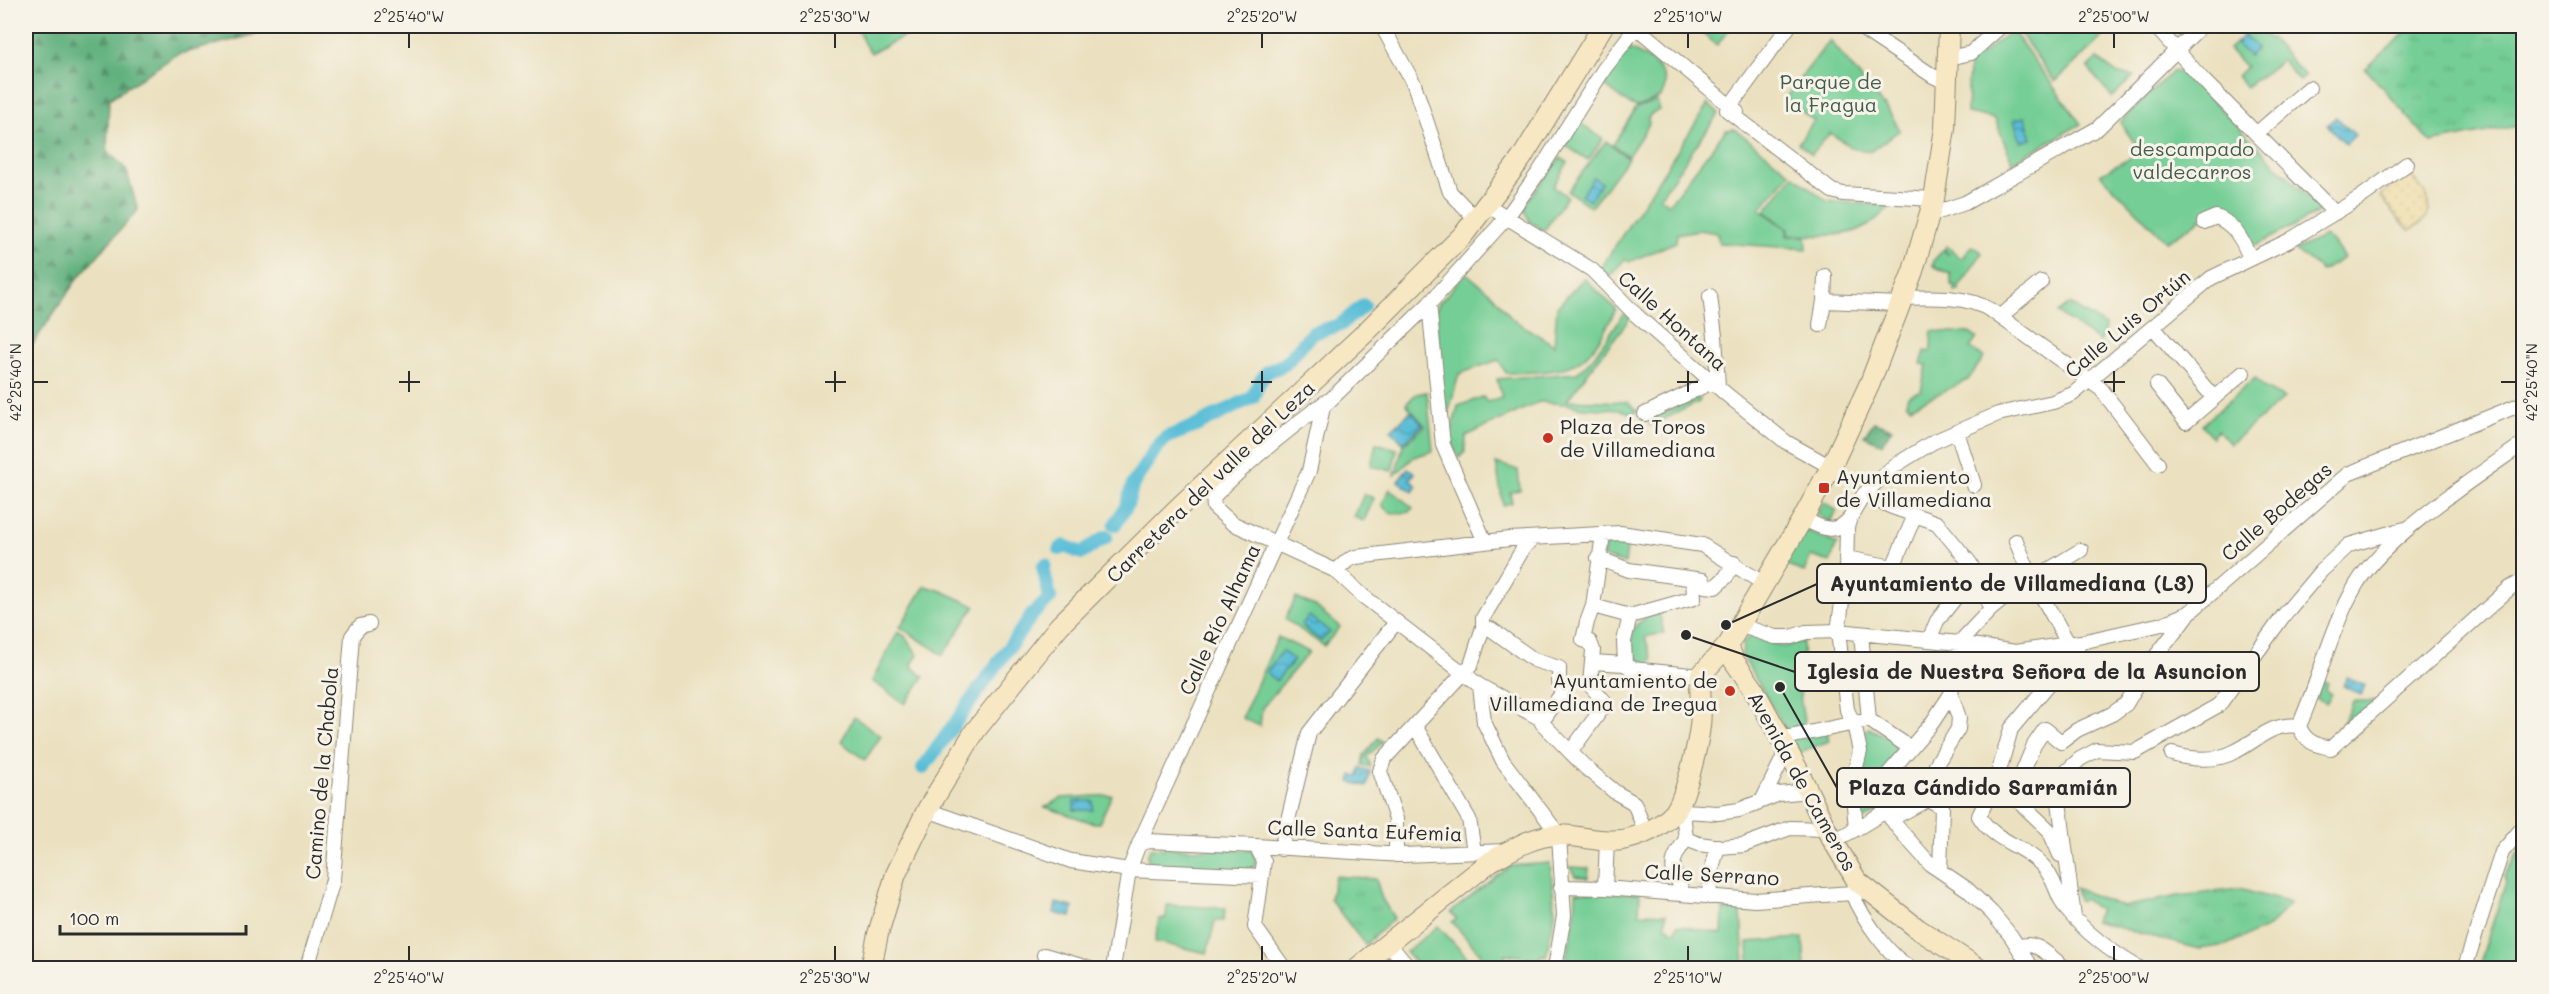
<svg xmlns="http://www.w3.org/2000/svg" width="2549" height="994" viewBox="0 0 2549 994" font-family="Mali,sans-serif">
<style>
.grass{fill:url(#grass-tufts);stroke:#507c60;stroke-width:1.5}
.forest{fill:url(#forest-firs);stroke:#466e54;stroke-width:1.5}
.sand{fill:url(#sand-dots);stroke:#8c8264;stroke-width:1.5}
.green{fill:#75ce95;stroke:#507c60;stroke-width:1.5}
.water{fill:url(#water-waves);stroke:#427481;stroke-width:1.5}
.lines{fill:none;stroke-linecap:round;stroke-linejoin:round}
.canal{stroke:#59bdd7;stroke-width:14}
.street-casing{stroke:#8b8676;stroke-width:16}
.secondary-casing{stroke:#8b8676;stroke-width:22}
.street{stroke:#fff;stroke-width:14}
.secondary{stroke:#f7e8c3;stroke-width:20}
.ticks{fill:none;stroke:#2b2b2b;stroke-width:2}
.poi-dot{fill:#c8321e;stroke:#f7f3e8;stroke-width:2}
.labels{text-anchor:middle;dominant-baseline:central;stroke-width:6;stroke-linejoin:round;paint-order:stroke}
.park-label{font-size:20px;fill:#415c4b;stroke:#f7f3e8}
.street-label{font-size:20px;fill:#2b2b2b;stroke:#f7f3e8}
.poi-label{font-size:20px;fill:#2b2b2b;stroke:#f7f3e8;text-anchor:start}
.leader{fill:none;stroke:#2b2b2b;stroke-width:2}
.callout-dot{fill:#2b2b2b;stroke:#f7f3e8;stroke-width:2}
.callout{fill:#f7f3e8;stroke:#2b2b2b;stroke-width:2}
.callout-label{font-size:21px;text-anchor:middle;font-weight:bold;fill:#2b2b2b}
.neatline{fill:none;stroke:#2b2b2b;stroke-width:2}
.ticks-label{font-size:15px;text-anchor:middle;fill:#2b2b2b}
</style>
<defs>
<pattern id="grass-tufts" width="24" height="20" patternUnits="userSpaceOnUse" patternTransform="scale(1.5)"><rect width="24" height="20" fill="#75ce95"/><path d="M3 7l-1-3M5 7V3M7 7l1-3M15 17l-1-3M17 17v-4M19 17l1-3" fill="none" stroke="#65b181"/></pattern>
<pattern id="forest-firs" width="22" height="20" patternUnits="userSpaceOnUse" patternTransform="scale(1.5)"><rect width="22" height="20" fill="#60b17e"/><path d="M5 1l3.5 6h-7zM16 11l3.5 6h-7z" fill="#4f9067"/></pattern>
<pattern id="sand-dots" width="8" height="8" patternUnits="userSpaceOnUse" patternTransform="scale(1.5)"><rect width="8" height="8" fill="#eeda9e"/><path d="M2 2h.1M6 6h.1" fill="none" stroke="#cb8" stroke-width="1.8" stroke-linecap="round"/></pattern>
<pattern id="water-waves" width="16" height="10" patternUnits="userSpaceOnUse" patternTransform="scale(1.5)"><rect width="16" height="10" fill="#59bdd7"/><path d="M0 5q4-4 8 0t8 0" fill="none" stroke="#4a9aaf"/></pattern>
</defs>
<rect width="100%" height="100%" fill="#f7f3e8"/>
<filter id="ink" filterUnits="userSpaceOnUse"><feTurbulence type="fractalNoise" baseFrequency=".0167" numOctaves="2"/><feDisplacementMap in="SourceGraphic" scale="12" xChannelSelector="R" yChannelSelector="G"/><feConvolveMatrix kernelMatrix="1 2 1 2 8 2 1 2 1" color-interpolation-filters="sRGB"/></filter>
<filter id="wash" filterUnits="userSpaceOnUse"><feTurbulence type="fractalNoise" baseFrequency=".008" numOctaves="4" result="noise"/><feDisplacementMap in="SourceGraphic" scale="24" xChannelSelector="R" yChannelSelector="G"/><feGaussianBlur stdDeviation="1.35" result="paint"/><feColorMatrix in="noise" values="0 0 0 0 0 0 0 0 0 0 0 0 0 0 0 0 0 1.4 0 .05"/><feComposite in="paint" operator="in"/></filter>
<g filter="url(#wash)">
<rect width="100%" height="100%" fill="#ebe1c0"/>
<!-- grass -->
<path class="grass" d="M2410 26H2523V125L2431 143 2365 68 2397 41Z
M1335 876 1376 879 1382 899 1394 918 1365 945 1330 899Z
M2075 888 2123 907 2178 896 2239 889 2290 903 2269 927 2226 945 2199 949 2094 921 2100 911 2084 899 2081 901 2078 900Z"/>
<!-- forest -->
<path class="forest" d="M26 26H287L176 55 109 99 107 151 126 169 138 210 77 279 26 354Z
M1874 422 1892 428 1882 444 1864 436Z"/>
<!-- sand -->
<path class="sand" d="M2408 173C2428 193 2443 215 2409 230L2380 196Z"/>
<!-- green -->
<path class="green" d="M856 26H929L923 31 903 37 871 53 865 45Z
M1693 26H1732L1717 45Z
M2021 26H2035L2045 36 2056 26 2113 27 2055 82 2017 29Z
M2254 26 2270 40 2272 39 2305 76 2299 81 2282 60 2246 87 2237 76 2246 67 2229 49Z
M2012 30 2081 124 2012 162 1995 119 1967 113 1969 64Z
M1830 40 1883 106 1885 105 1900 130 1871 151 1849 148 1850 146 1830 133 1812 154 1798 143 1814 121 1785 98Z
M1628 49C1641 53 1664 67 1665 82 1666 87 1663 92 1661 97L1638 107 1629 104 1605 86 1613 67Z
M2097 58 2118 74 2134 76 2112 97 2088 68Z
M2174 70 2187 75 2322 211 2255 246 2251 244 2217 209 2167 242 2100 174 2129 159 2138 148 2120 122Z
M1657 101 1660 110 1652 113 1648 118 1649 124 1628 156 1613 145 1636 108Z
M1708 104 1719 113 1660 197 1669 204 1726 130 1735 129 1790 173 1760 209 1787 229V236H1806L1807 249 1719 243 1717 233 1698 230 1677 234 1676 242 1629 262 1625 259 1610 276 1600 269Z
M1580 123 1603 139 1588 160 1565 145Z
M1606 141 1628 158 1591 207 1568 191Z
M1560 158 1568 162 1553 187 1567 196 1544 231 1530 222 1524 210 1527 201Z
M1793 175 1827 201 1891 206C1884 212 1877 219 1869 225 1847 239 1813 235 1788 235V229L1765 211Z
M2325 236 2333 242 2344 258 2322 271 2295 250Z
M1947 246 1962 259 1972 246 1982 253 1959 287V291H1955V285H1951V274L1933 266 1934 260 1943 250 1949 255 1944 249Z
M1466 273 1493 295 1512 319 1554 345 1557 307 1584 278 1616 309C1586 371 1572 372 1506 373L1498 360 1459 374 1443 432 1435 312 1439 303Z
M2070 304 2106 326 2100 342 2058 313Z
M1624 314 1630 318 1567 400 1628 402 1637 411 1633 414 1621 410 1582 408 1567 404 1539 402 1466 436 1465 452 1459 458 1449 440 1458 406 1483 397 1487 402 1502 398 1497 379 1577 373 1592 359Z
M1932 331 1969 333 1977 338 1970 348 1984 357 1968 380 1910 407 1906 403 1908 396 1921 390 1927 365 1921 364 1925 351 1930 352C1933 345 1930 339 1932 331Z
M2255 378 2263 387 2284 398 2230 444 2218 430 2212 437 2202 425Z
M1427 392 1433 451 1414 457 1395 475 1403 445 1425 426 1406 404 1416 394Z
M1697 397 1700 399 1699 402 1650 426 1648 421Z
M1376 443 1397 449 1392 471 1371 466Z
M1496 463 1518 470 1520 490 1510 492 1512 503 1503 505Z
M1390 489 1413 508 1410 512C1397 514 1387 515 1382 504Z
M1364 494 1374 498 1364 521 1354 517Z
M1824 502 1837 511 1830 522 1816 514Z
M1801 528 1837 544 1830 562 1811 556 1804 572 1782 564Z
M1606 538 1628 539 1625 564 1603 557Z
M925 586 942 591 975 606 943 655 900 627Z
M1296 598 1315 606 1340 627 1324 646 1285 619Z
M1659 611 1664 633 1645 637 1652 659 1649 663 1634 659C1627 630 1632 623 1659 611Z
M898 632 905 636 918 655 912 664 913 668 924 677 905 704 872 681Z
M1750 636 1783 647 1803 641 1804 677H1802L1800 696 1805 728 1826 726 1829 741 1799 753 1742 655 1743 643Z
M1278 637 1309 652 1262 708 1260 726 1242 718Z
M2323 681 2328 683 2325 690 2332 694 2326 703 2315 698Z
M2353 701H2377L2337 737Z
M854 717 881 736 865 760 841 742Z
M1869 728 1893 740 1896 751 1884 773 1882 810 1858 822 1856 783 1862 733Z
M1378 738 1383 742 1367 756 1371 767 1362 765 1364 755Z
M1112 795 1099 823H1093L1045 807 1061 798Z
M2523 845V968H2486L2482 963 2483 953 2506 882 2504 876Z
M1151 848 1251 850C1256 858 1258 861 1252 870L1153 867C1146 861 1146 855 1151 848Z
M1550 863 1555 913 1546 956 1541 955 1539 959 1505 954 1502 968H1493L1452 922 1457 919 1451 912 1510 866Z
M1570 867 1589 868 1588 878 1575 876Z
M1576 892 1640 893 1639 913 1666 914 1665 927H1669L1670 930 1676 931 1677 925 1722 934 1723 909 1741 911 1744 968H1564L1575 915Z
M1167 905 1226 908 1223 921H1215L1207 953 1155 942 1159 919 1166 918Z
M1438 926 1477 968H1419L1406 952Z
M1803 938 1805 968H1749L1748 942Z"/>
<!-- water -->
<path class="water" d="M2244 35 2257 48 2249 56 2236 44Z
M2025 117 2032 139 2021 142 2014 120Z
M2336 117 2355 135 2346 144 2327 125Z
M1593 177 1601 183 1590 200 1581 195Z
M1411 411 1423 425 1403 443 1391 430Z
M1408 468 1415 473 1410 480 1417 486 1413 492 1398 481Z
M1309 616 1330 632 1321 641 1301 625Z
M1282 651 1294 660 1276 681 1266 672Z
M2347 677 2365 685 2361 695 2343 686Z
M1360 768 1370 771 1367 786 1350 782 1352 775 1358 776Z
M1074 801H1093V810H1074Z
M1056 903 1073 907 1071 917 1054 913Z"/>
<g class="lines">
<!-- canal -->
<path class="canal" d="M1115 525 1127 505 1133 484 1156 448 1167 437 1196 426 1253 397 1259 383 1267 372 1285 364 1312 333 1340 325 1364 305
M1060 549 1064 546 1082 553 1106 537
M923 768 1032 615 1050 598 1043 567 1045 565"/>
</g>
</g>
<g filter="url(#ink)">
<g class="lines">
<defs>
<path id="street" d="M1382 26 1414 84 1450 192 1476 219
M1858 26 1933 76 1948 83
M2155 26 2204 81 2335 213
M1636 27 1730 106 1727 110 1832 191 1843 194 1934 199
M1949 58 1971 53 2001 26
M1737 112 1730 106 1789 26
M2256 134 2309 88
M1487 205 1592 270 1636 315 1726 394 1786 442 1831 467
M1929 215 1965 203 2098 128 2201 26
M2204 222 2216 217C2234 223 2244 242 2250 259
M1825 276 1824 301 1900 304
M1710 296 1715 336 1718 387
M1902 298C1931 297 1967 295 1992 311L2101 389 2158 464
M1429 304 1443 445 1485 542
M2000 317 2041 282
M1820 325 1824 301
M2153 327 2214 398 2186 422 2157 385
M2214 398 2243 373
M1327 401C1287 430 1248 462 1213 497L1214 507 1232 523 1336 571 1363 596 1480 686 1543 720 1542 723 1586 768 1615 792 1634 803 1646 833
M1645 414 1712 382
M1957 432 1974 485
M2524 443C2476 477 2385 536 2356 585 2330 630 2320 679 2299 726 2305 742 2315 745 2331 748L2510 588 2524 580
M1864 494 1892 507 1937 523 1970 563 1991 609
M1803 518C1820 528 1836 536 1850 518
M2016 541 2031 577 2068 643
M1598 558 1629 570 1703 580 1705 586 1715 587 1726 577 1734 563
M1846 558 1893 567 1915 515
M1336 571 1348 560 1356 557 1510 539 1620 533 1702 545 1763 583
M1593 606 1630 616 1624 641 1625 664
M1630 616 1694 598 1693 579
M1739 625 1775 637H1791L1806 632 1838 631 1959 643 2015 652 2081 642 2162 624 2189 613 2348 474 2524 403
M1483 627 1491 629 1534 660 1559 668V682L1565 689
M1861 634 1869 720
M1929 640 1937 621 1967 583 1978 582
M2081 642 2063 667 2011 729 1997 778 1979 816C1994 842 2024 845 2043 866 2055 878 2057 898 2067 910 2087 934 2113 953 2139 968
M1592 662 1625 664 1632 669 1700 676
M1590 685 1593 650 1590 642 1583 640 1587 622 1593 606 1603 534
M1480 686 1484 722 1503 761 1559 835 1564 916 1555 968
M1543 720 1565 689
M1415 726 1469 819 1474 852
M1780 739 1869 720 1909 747
M1571 751 1604 706 1605 702 1590 685
M2172 754C2193 760 2216 762 2236 751 2258 740 2272 722 2299 726
M1924 797 1942 807 1940 871
M1763 799 1783 758 1784 745
M927 810 1071 861 1129 870 1262 876 1264 861 1256 846 1148 841 1139 844 1129 870 1113 968
M1684 811 1718 813 1739 810 1779 794 1808 791
M1891 819 1921 803 1937 763 1958 729 1959 718 1951 694
M1856 829 1886 811
M1686 839 1699 844 1721 847 1744 845 1790 828 1826 829
M1833 841 1856 829 1852 783 1860 751 1854 724 1847 710 1838 631 1846 574 1847 527 1850 518 1864 494 1894 466 1933 442 1998 414 2053 402 2073 394 2211 278 2288 241 2361 197 2407 164
M1139 844 1309 471 1323 407 1429 304 1507 217 1539 172 1604 69 1637 26
M1256 846 1403 855 1506 851
M1281 849 1309 733 1396 622
M1396 855V819L1380 771 1384 759 1471 665 1483 627V618L1524 547 1533 539
M2060 855 2049 830 2013 796 2034 745 2045 729 2061 742 2077 730 2112 714 2126 704 2149 665 2188 615
M1262 876 1255 927 1284 968
M1561 887 1605 888 1755 900 1852 893 1857 881
M1605 888 1607 840
M1681 893C1682 887 1680 885 1677 879 1668 863 1677 853 1686 839L1682 803
M1852 893C1861 916 1889 957 1911 968
M1709 897 1711 873 1718 846
M2074 917 2058 794 2067 771 2080 759 2097 750 2135 752 2219 705 2284 615 2321 571 2349 545 2405 529
M1389 944 1409 968
M2018 947C2039 939 2049 958 2066 968
M1044 955 1088 968
M307 968 333 880 352 636 360 626 369 624
M2031 968 2011 936 1992 913 1967 889 1930 864 1898 828 1886 811 1883 797 1889 773 1932 723 1951 694 1959 643 1991 609 2027 579 2050 569 2081 550
M2468 968 2466 964 2502 852 2524 826"/>
<path id="secondary" d="M1728 645 1734 661 1753 688 1798 770 1826 829 1857 881 1918 929 1978 968
M871 968 878 934 896 874 927 810 975 731 1059 626 1178 508 1365 333 1464 234 1521 159 1603 26
M1357 968 1491 861C1511 850 1534 835 1558 835 1579 835 1600 843 1622 840 1639 837 1662 827 1674 813 1685 800 1698 745 1700 726 1702 710 1700 693 1700 676L1728 645 1803 518 1831 467 1870 383 1913 271 1934 199 1945 128 1949 26"/>
</defs>
<!-- street casing -->
<use href="#street" class="street-casing"/>
<!-- secondary casing -->
<use href="#secondary" class="secondary-casing"/>
<!-- street -->
<use href="#street" class="street"/>
<!-- secondary -->
<use href="#secondary" class="secondary"/>
</g>
</g>
<!-- ticks -->
<path class="ticks" d="M409 33V48M835 33V48M1262 33V48M1688 33V48M2114 33V48M409 371V392M835 371V392M1262 371V392M1688 371V392M2114 371V392M33 382H48M399 382H420M825 382H846M1251 382H1272M1677 382H1698M2104 382H2125M2501 382H2516M409 946V961M835 946V961M1262 946V961M1688 946V961M2114 946V961"/>
<!-- markers -->
<g class="poi-dot">
<circle cx="1548" cy="438" r="6"/>
<rect x="1818" y="482" width="12" height="12" rx="3"/>
<circle cx="1730" cy="691" r="6"/>
</g>
<g class="labels">
<!-- park labels -->
<g class="park-label">
<text x="1831" y="81">Parque de<tspan x="1831" dy="23">la Fragua</tspan></text>
<text x="2192" y="148">descampado<tspan x="2192" dy="23">valdecarros</tspan></text>
</g>
<!-- street labels -->
<g class="street-label">
<text transform="translate(1673 320) rotate(42)">Calle Hontana</text>
<text transform="translate(2127 323) rotate(-40)">Calle Luis Ortún</text>
<text transform="translate(1210 481) rotate(-44)">Carretera del valle del Leza</text>
<text transform="translate(2276 511) rotate(-41)">Calle Bodegas</text>
<text transform="translate(1219 619) rotate(-65)">Calle Río Alhama</text>
<text transform="translate(321 773) rotate(-85)">Camino de la Chabola</text>
<text transform="translate(1803 781) rotate(61)">Avenida de Cameros</text>
<text transform="translate(1365 830) rotate(2)">Calle Santa Eufemia</text>
<text transform="translate(1712 874) rotate(3)">Calle Serrano</text>
</g>
<!-- poi labels -->
<g class="poi-label">
<text x="1560" y="426">Plaza de Toros<tspan x="1560" dy="23">de Villamediana</tspan></text>
<text x="1836" y="476">Ayuntamiento<tspan x="1836" dy="23">de Villamediana</tspan></text>
<text x="1718" y="680" text-anchor="end">Ayuntamiento de<tspan x="1718" dy="23">Villamediana de Iregua</tspan></text>
</g>
</g>
<!-- callouts -->
<path class="leader" d="M1726 625L1817 584M1686 635L1795 672M1780 687L1837 788"/>
<g class="callout-dot">
<circle cx="1726" cy="625" r="6"/>
<circle cx="1686" cy="635" r="6"/>
<circle cx="1780" cy="687" r="6"/>
</g>
<g class="callout">
<rect x="1817" y="564" width="389" height="39" rx="6"/>
<rect x="1795" y="652" width="464" height="39" rx="6"/>
<rect x="1837" y="768" width="293" height="39" rx="6"/>
</g>
<g class="callout-label">
<text x="2012" y="591">Ayuntamiento de Villamediana (L3)</text>
<text x="2027" y="679">Iglesia de Nuestra Señora de la Asuncion</text>
<text x="1983" y="795">Plaza Cándido Sarramián</text>
</g>
<!-- margin -->
<rect width="2549" height="994" fill="none" stroke="#f7f3e8" stroke-width="66"/>
<!-- scale -->
<path d="M60 925v9h186v-9" fill="none" stroke="#2b2b2b" stroke-width="3"/>
<text x="69" y="925" font-size="18" fill="#2b2b2b" stroke="#f7f3e8" stroke-width="4.5" paint-order="stroke">100 m</text>
<rect x="33" y="33" width="2483" height="928" class="neatline"/>
<g class="ticks-label">
<text x="409" y="22">2°25'40"W</text>
<text x="835" y="22">2°25'30"W</text>
<text x="1262" y="22">2°25'20"W</text>
<text x="1688" y="22">2°25'10"W</text>
<text x="2114" y="22">2°25'00"W</text>
<text transform="translate(16 382) rotate(-90)" y="5">42°25'40"N</text>
<text transform="translate(2532 382) rotate(-90)" y="5">42°25'40"N</text>
<text x="409" y="983">2°25'40"W</text>
<text x="835" y="983">2°25'30"W</text>
<text x="1262" y="983">2°25'20"W</text>
<text x="1688" y="983">2°25'10"W</text>
<text x="2114" y="983">2°25'00"W</text>
</g>
</svg>
